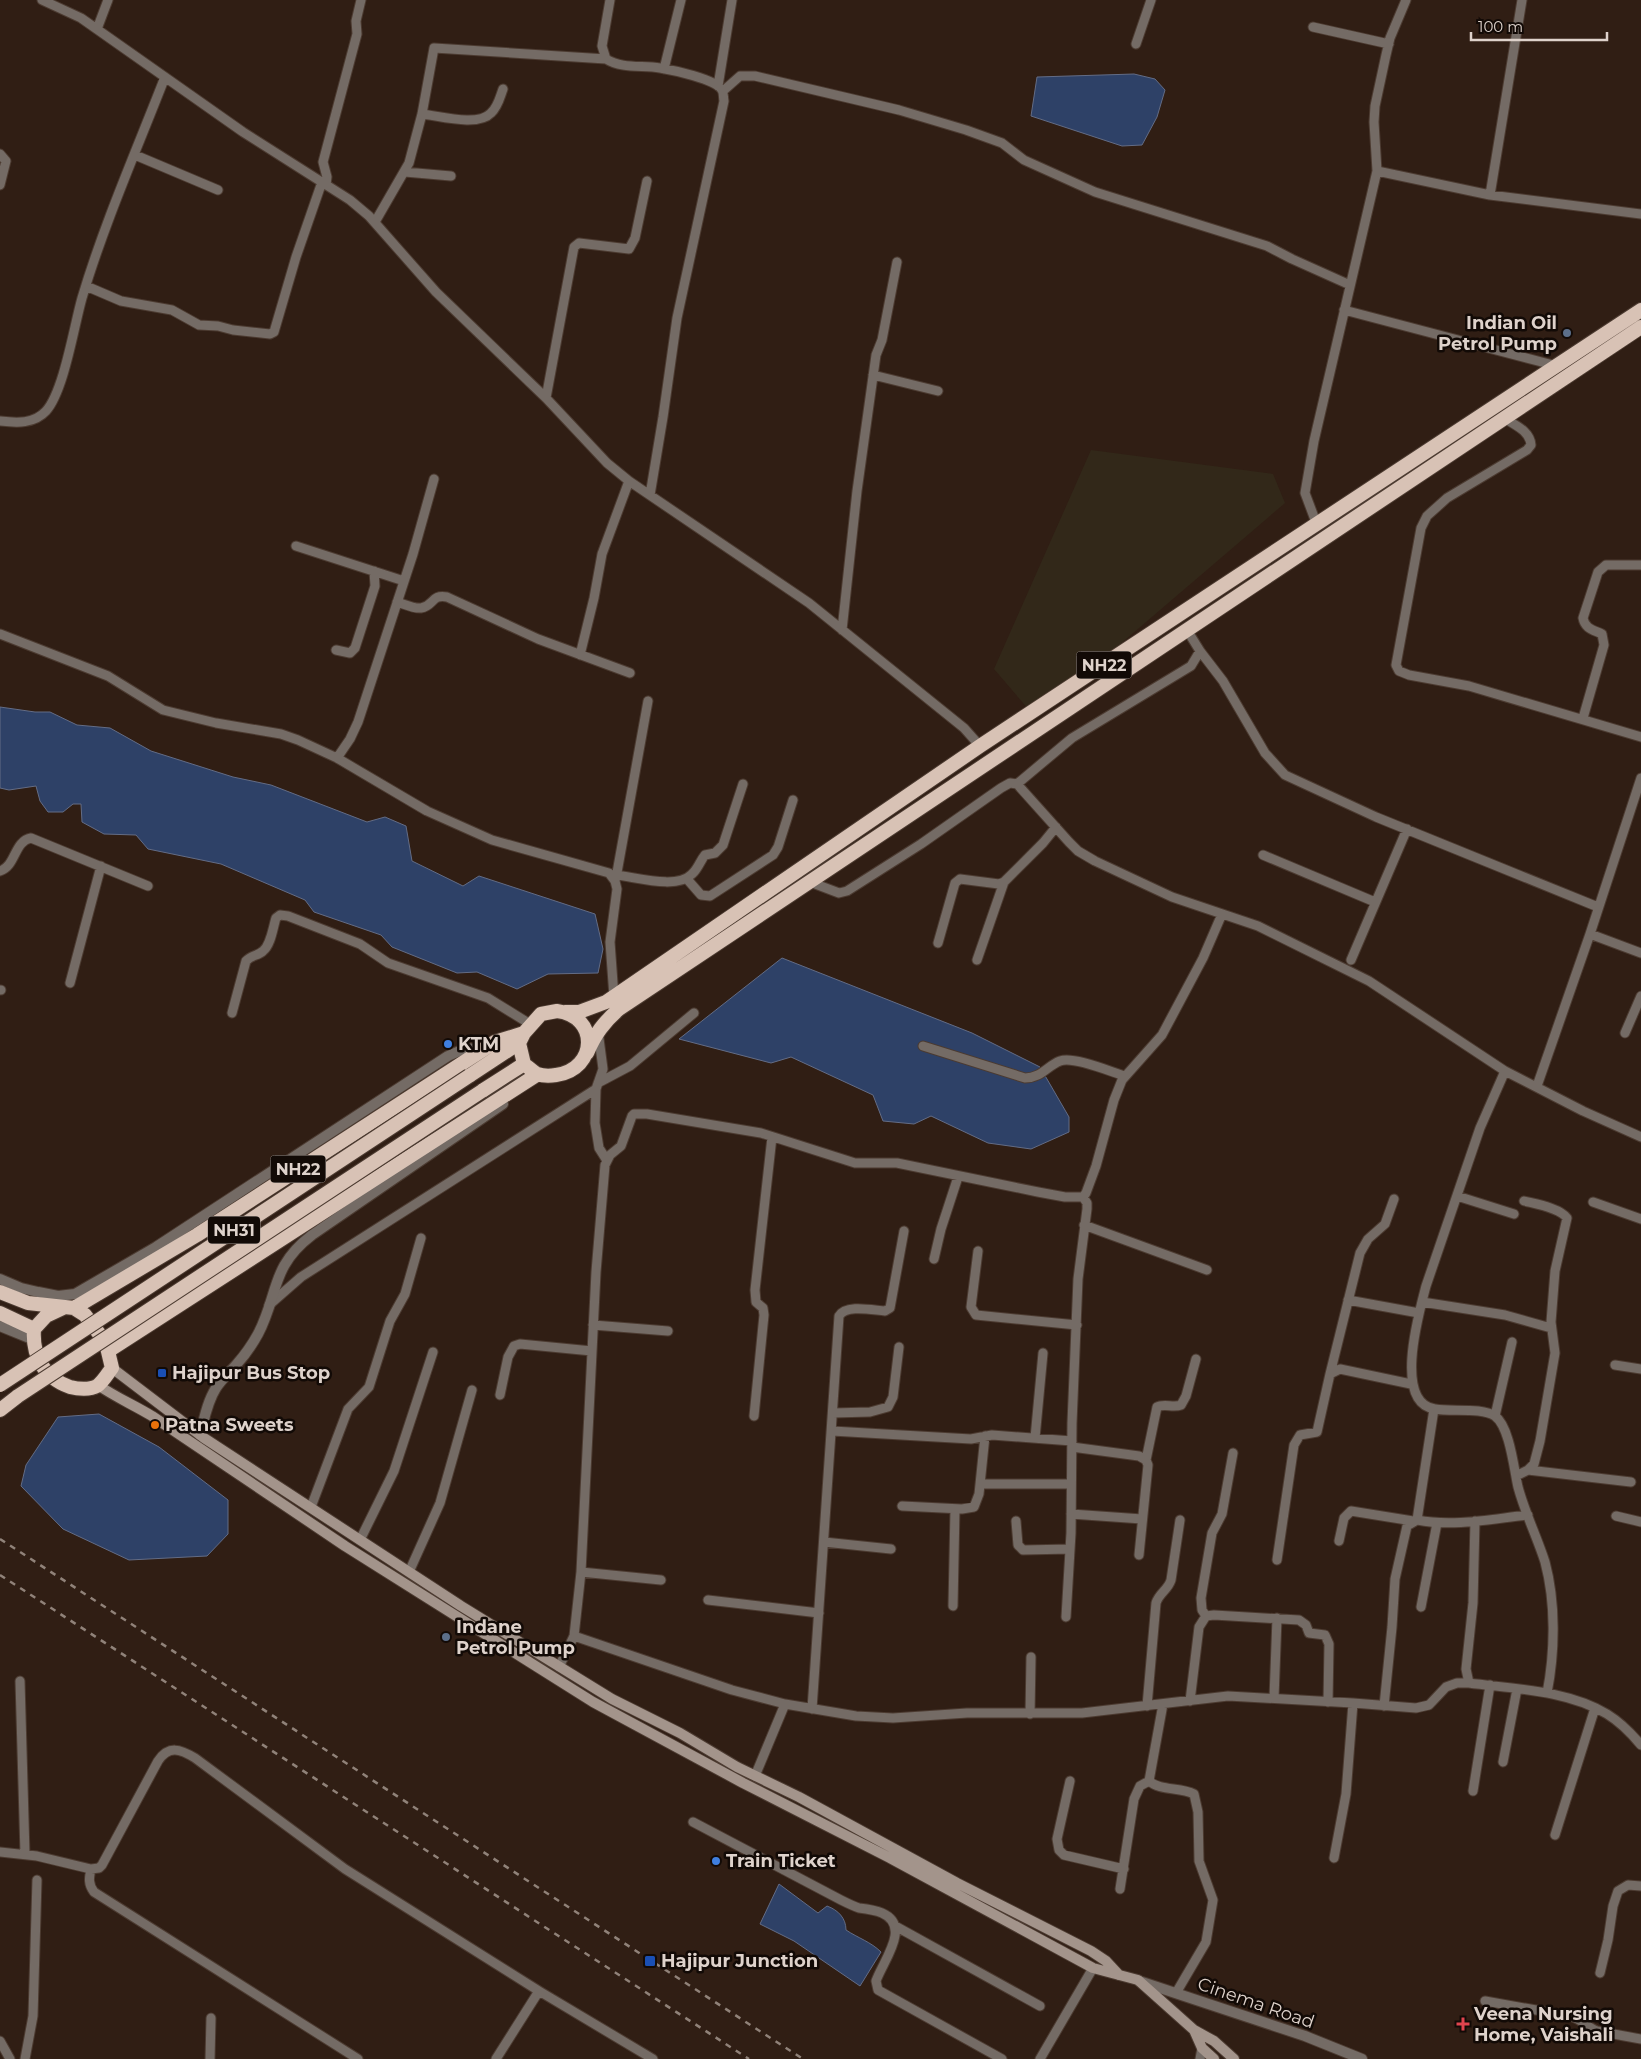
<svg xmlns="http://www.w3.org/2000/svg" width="1641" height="2059" viewBox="0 0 1641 2059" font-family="Montserrat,sans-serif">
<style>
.education{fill:#322819}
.water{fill:#2e4167;stroke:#636c85}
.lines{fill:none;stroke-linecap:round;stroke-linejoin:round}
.minor-casing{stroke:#4c3b31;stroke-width:11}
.tertiary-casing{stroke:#4c3b31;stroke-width:12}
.secondary-casing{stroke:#4c3b31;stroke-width:12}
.trunk-casing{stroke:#4c3b31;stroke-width:16}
.minor{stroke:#746b65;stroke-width:9}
.tertiary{stroke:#746b65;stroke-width:10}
.secondary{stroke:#a3948b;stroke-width:10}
.trunk{stroke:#d8c2b5;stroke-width:14}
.rail{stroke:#908279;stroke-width:2.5;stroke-dasharray:6 6;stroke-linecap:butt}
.trunk-bridge-casing{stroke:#4c3b31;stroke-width:16;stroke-linecap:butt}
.trunk-bridge{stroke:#d8c2b5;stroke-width:14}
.service-dot{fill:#5c6f8a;stroke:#120a06;stroke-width:2}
.shop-dot{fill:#3f7fe0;stroke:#120a06;stroke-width:2}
.transit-dot{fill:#1a4fb4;stroke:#120a06;stroke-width:2}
.food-dot{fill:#e8710a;stroke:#120a06;stroke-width:2}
.health-dot{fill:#e0444e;stroke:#120a06;stroke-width:2}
.labels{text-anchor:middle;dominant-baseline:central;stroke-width:5;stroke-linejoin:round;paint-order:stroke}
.shield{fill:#120a06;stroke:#a19690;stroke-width:1}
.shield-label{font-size:16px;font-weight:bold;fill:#ded2cb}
.poi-label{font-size:18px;font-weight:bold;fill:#ded2cb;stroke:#120a06;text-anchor:start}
.street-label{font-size:18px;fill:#ded2cb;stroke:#120a06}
</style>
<rect width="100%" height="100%" fill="#301e14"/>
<!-- education -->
<path class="education" d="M1091 450 1273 474 1285 503 1035 717 994 669Z"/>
<!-- water -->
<path class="water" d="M1134 74 1155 79 1165 90 1157 117 1142 145 1122 146 1031 116 1037 77Z
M0 707 35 712H50L77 725 110 728 151 751 233 777 271 785 367 822 385 817 406 826 412 861 463 886 479 876 595 914 603 949 598 973 548 974 517 989 477 972 457 973 392 947 381 935 314 912 305 900 221 864 148 849 136 835 104 834 82 822 81 804H73L63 812H48L40 801 36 786 9 790 0 788Z
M782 958 972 1033 1040 1067 1069 1117V1132L1031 1149 988 1143 931 1116 914 1124 883 1121 873 1095 791 1057 771 1063 679 1039Z
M99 1414 159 1447 228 1500V1534L207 1556 129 1560 63 1529 21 1486 26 1465 58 1417Z
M779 1884 818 1913 827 1906C838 1910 846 1918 846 1930 858 1938 871 1942 881 1952L860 1986 794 1941 760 1924Z"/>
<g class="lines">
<defs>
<path id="minor" d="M42 0 81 18 243 132 350 200 369 216 436 292 546 398 607 463 629 481 809 603 964 728 980 746
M610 0 602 46 606 59C622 69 642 65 660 68 672 70 716 79 722 90 724 93 723 97 724 101L677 318 663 417 650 495
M1313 27 1389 44
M97 29 108 0
M1136 44 1151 0
M664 69 681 0
M718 86 732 0
M723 91 740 76H755L899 110 966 130 1002 143 1024 160 1095 192 1267 246 1292 259 1350 285
M422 114C440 116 478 127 491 113 498 107 500 97 503 89
M0 154 6 161 0 185
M135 155 218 190
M1377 171 1490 195 1641 214
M405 172 451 176
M326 185 327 177 323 162 357 34 356 21 361 0
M1490 195 1522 0
M375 222 409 163 422 114 434 48 606 59
M86 286 121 301 172 310 199 325 218 326 233 330 270 334 274 332 296 257 322 182
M1344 310 1557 366
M873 375 938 391
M546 398 574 247 579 243 629 249 635 238 647 181
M1504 418C1515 425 1530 431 1531 445L1527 450 1447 498 1427 516 1421 528 1396 665 1399 671 1409 675 1469 686 1641 737
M0 421C17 423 34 424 46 411 64 391 74 326 82 298 104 224 137 149 165 77
M1317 525 1305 493 1314 441 1377 171 1374 122 1375 106 1386 55 1390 38 1406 0
M296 546 404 581
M397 602C404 604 414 609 421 608 434 606 431 594 447 597L538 639 630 673
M842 630 857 491 876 355 882 340 897 262
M0 634 108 676 163 710 216 723 281 734 298 740 337 758 427 811 492 840 609 873 615 881 617 889 610 942 614 997
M336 650 350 653 355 648 375 586 374 571
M1200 651 1223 681 1265 753 1285 775 1376 817 1598 907
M580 655 594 598 602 554 629 481
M1583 718 1604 645 1602 634C1594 630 1585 629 1583 618L1598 572 1606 565H1641
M337 758 350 739 358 722 413 554 434 479
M1017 784 1072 738 1191 666 1200 651 1187 630
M1263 855 1375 902
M0 871C16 866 14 841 31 838L148 886
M616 875C636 877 677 890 692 874 698 869 700 861 705 855L715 853 723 845 743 784
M616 878 648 701
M687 879 701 895 710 896 773 855 778 847 793 800
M810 882 839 893 847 891 921 844 1001 788 1010 783 1017 784 1069 842 1078 851 1095 861 1172 897 1258 926 1369 981 1505 1071 1583 1111 1641 1137
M1590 934 1641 953
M938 943 955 883 960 879 999 884 1004 882 1043 843 1056 827
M977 960 1004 882
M1351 960 1407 829
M70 983 101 866
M0 990H1
M232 1013 246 961C251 955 258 956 263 951 271 945 273 927 276 918L280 915 288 916 360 944 388 963 488 998 530 1024
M598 1031 603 1069 596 1089 595 1123 599 1148 606 1159
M1625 1033 1641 996
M923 1046 1025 1078C1041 1078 1047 1066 1060 1061 1074 1056 1111 1072 1125 1076
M1505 1071 1480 1128 1426 1286C1419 1313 1393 1403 1435 1409 1451 1412 1482 1407 1495 1416 1510 1427 1514 1470 1518 1487 1525 1513 1537 1537 1545 1562 1556 1603 1555 1652 1547 1693
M598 1083 630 1066 694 1013
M1537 1086 1590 934 1641 778
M1457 1196 1514 1214
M1593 1202 1641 1219
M1084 1225 1207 1270
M978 1251 971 1307 976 1315 1077 1325
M934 1259 941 1229 958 1177
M1348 1300 1419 1313
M1422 1302 1505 1315 1551 1328
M269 1305 301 1277 596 1089
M593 1325 668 1331
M1615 1365 1641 1369
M1330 1374 1360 1253 1368 1239 1385 1224 1394 1199
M500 1395 508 1357 514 1346 520 1344 592 1351
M833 1413 870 1412 888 1407 893 1397 899 1347
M754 1416 764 1315 763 1308 756 1302 755 1290 772 1137
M1495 1416 1512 1342
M832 1431 971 1439 992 1435 1072 1441
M1035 1438 1043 1353
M1072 1447 1139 1456 1146 1460 1148 1465 1139 1555
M1146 1460 1157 1407C1164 1403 1173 1408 1181 1405L1186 1396 1196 1359
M1528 1470 1631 1482
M1516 1476 1528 1470 1534 1464 1540 1441 1555 1353 1551 1322 1555 1271 1567 1218C1560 1208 1536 1204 1524 1201
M981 1484H1071
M902 1506 962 1509 974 1507 979 1494 985 1436
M311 1507 348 1409 369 1387 390 1321 405 1294 421 1238
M1071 1514 1142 1519
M1616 1516 1641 1522
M1417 1520 1434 1409
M1016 1521 1018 1545 1023 1550 1070 1549
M360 1540 394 1471 433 1352
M1339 1541 1344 1518 1351 1511 1413 1521
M824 1542 891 1549
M1277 1560 1294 1445 1300 1435 1317 1432 1330 1374 1340 1369 1411 1384
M409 1572 440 1503 472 1390
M581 1572 661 1580
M708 1600 819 1613
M953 1606 955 1509
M1421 1607 1437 1523
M1206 1616 1202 1610 1201 1598 1212 1533 1222 1514 1233 1453
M1066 1617 1071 1533 1072 1423 1078 1279 1087 1209V1203L1083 1197
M574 1636 732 1690 785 1704 856 1716 893 1718 967 1713H1082L1228 1696 1353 1703 1416 1708 1429 1705 1446 1687 1457 1683H1469C1514 1689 1567 1690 1607 1714 1620 1722 1631 1733 1641 1745
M559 1667 574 1636 581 1572 596 1272 605 1165 610 1155 621 1146 632 1116 634 1114H647L761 1133 855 1163H897L1038 1192 1065 1197H1083L1086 1193 1096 1166 1114 1100 1122 1080 1162 1035 1203 958 1222 914
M20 1681 25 1854
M1469 1683 1466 1669 1473 1603 1475 1521
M1274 1698 1277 1618
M1190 1701 1199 1627 1206 1616 1214 1615 1299 1620 1306 1625 1309 1633 1325 1635 1329 1644 1328 1702
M1163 1704 1149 1781C1160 1791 1180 1787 1194 1794L1198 1812 1199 1861 1213 1900 1206 1942 1176 1993
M1147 1706 1156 1603C1159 1593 1168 1590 1171 1580L1180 1520
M1384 1706 1392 1627 1395 1579 1407 1526 1417 1520C1454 1527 1491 1519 1528 1515
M812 1709 839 1316C846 1304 872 1310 885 1311L890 1308 904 1231
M1030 1714 1031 1657
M1503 1762 1517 1689
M755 1776 785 1704
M1070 1781 1057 1839 1059 1850 1064 1855 1124 1869
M1473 1791 1490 1685
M693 1822 841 1900C847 1903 853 1906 859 1908 867 1909 875 1910 882 1913 912 1926 883 1961 876 1981L878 1990 1002 2059
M1555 1835 1595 1708
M0 1852 37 1856 91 1869 99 1868 102 1865 158 1761C169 1745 180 1749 195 1758L345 1869 539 1991 653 2059
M1334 1858 1346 1794 1353 1703
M91 1869C89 1878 88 1884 94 1892L358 2059
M1120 1889 1134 1799 1140 1786 1149 1781
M897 1927 1040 2006
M1600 1973 1608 1940 1613 1906 1618 1891 1628 1885 1641 1886
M1485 2001 1570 2016C1581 2019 1587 2027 1597 2031L1641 2039
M0 2041 10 2059
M25 2059 33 2016 37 1880
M210 2059 211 2018
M496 2059 539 1991
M1040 2059 1093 1968
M1200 2059 1202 2048"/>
<path id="tertiary" d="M0 1279 21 1288 38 1292 58 1296 75 1294 156 1247 448 1056 464 1049 485 1048
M0 1326 34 1340
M200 1435C204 1420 207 1402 216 1388 221 1380 229 1373 236 1365 245 1355 252 1345 258 1334 279 1294 270 1267 312 1235L503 1104
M1139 1981 1305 2036 1362 2059"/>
<path id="secondary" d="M112 1368 204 1438 461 1606 612 1699 680 1733 737 1767 799 1797 957 1883 1091 1951 1106 1961 1119 1975
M98 1385C115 1397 134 1405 152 1416L345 1546 593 1702 743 1783 890 1858 1093 1968 1138 1980 1194 2030 1214 2041 1234 2059
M1194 2030 1202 2048 1214 2059"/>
<path id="trunk" d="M557 1011C599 1016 598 1069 556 1075 550 1076 543 1076 537 1074 532 1071 528 1067 524 1064L519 1043 524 1033 541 1014Z
M565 1012H579L606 1002 980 746 1641 310
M587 1053C595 1034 604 1022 619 1009L1641 327
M469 1076 519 1043
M482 1091 524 1064
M0 1292 28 1303 74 1308 85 1315 106 1343 112 1368C108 1373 103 1382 97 1386 90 1390 78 1389 70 1387 44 1378 32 1356 34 1329L46 1316 63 1308
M74 1308 197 1235 495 1042 524 1033
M0 1313 34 1329
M108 1351 538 1074
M0 1410 18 1396"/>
</defs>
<!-- minor casing -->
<use href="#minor" class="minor-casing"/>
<!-- tertiary casing -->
<use href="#tertiary" class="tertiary-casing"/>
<!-- secondary casing -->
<use href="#secondary" class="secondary-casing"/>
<!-- trunk casing -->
<use href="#trunk" class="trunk-casing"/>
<!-- minor -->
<use href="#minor" class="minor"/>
<!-- tertiary -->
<use href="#tertiary" class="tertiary"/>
<!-- secondary -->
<use href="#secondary" class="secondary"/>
<!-- trunk -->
<use href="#trunk" class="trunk"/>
<!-- rail -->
<path class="rail" d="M0 1539 803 2059
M0 1575 749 2059"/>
<defs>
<path id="trunk-bridge" d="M0 1385 469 1076
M18 1396 482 1091"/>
</defs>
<!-- trunk-bridge casing -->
<use href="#trunk-bridge" class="trunk-bridge-casing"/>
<!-- trunk-bridge -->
<use href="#trunk-bridge" class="trunk-bridge"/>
</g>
<!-- markers -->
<g class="service-dot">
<circle cx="1567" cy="333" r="5"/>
<circle cx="446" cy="1637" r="5"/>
</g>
<g class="shop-dot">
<circle cx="448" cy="1044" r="5"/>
<circle cx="716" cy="1861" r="5"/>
</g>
<g class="transit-dot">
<rect x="157" y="1368" width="10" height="10" rx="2.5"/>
<rect x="644" y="1955" width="12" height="12" rx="2.5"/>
</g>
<circle class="food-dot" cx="155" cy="1425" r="5"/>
<path class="health-dot" d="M1460.5 2016.5h5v5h5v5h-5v5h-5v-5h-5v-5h5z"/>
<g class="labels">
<!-- shield labels -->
<g class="shield">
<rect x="1076.5" y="651.5" width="55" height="27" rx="4"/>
<rect x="270.5" y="1155.5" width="55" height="27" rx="4"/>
<rect x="208" y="1216.5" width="52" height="27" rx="4"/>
</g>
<g class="shield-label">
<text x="1104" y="665">NH22</text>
<text x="298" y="1169">NH22</text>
<text x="234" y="1230">NH31</text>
</g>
<!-- poi labels -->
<g class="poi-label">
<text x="1557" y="323" text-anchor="end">Indian Oil<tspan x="1557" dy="21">Petrol Pump</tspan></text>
<text x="458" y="1044">KTM</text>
<text x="172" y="1373">Hajipur Bus Stop</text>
<text x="165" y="1425">Patna Sweets</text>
<text x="456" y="1627">Indane<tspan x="456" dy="21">Petrol Pump</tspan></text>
<text x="726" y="1861">Train Ticket</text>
<text x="661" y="1961">Hajipur Junction</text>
<text x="1474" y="2014">Veena Nursing<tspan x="1474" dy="21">Home, Vaishali</tspan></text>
</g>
<!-- street labels -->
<g class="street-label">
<text transform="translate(1256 2003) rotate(19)">Cinema Road</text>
</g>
</g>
<!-- scale -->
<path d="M1471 32v8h136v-8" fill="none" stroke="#ded2cb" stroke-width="2.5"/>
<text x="1478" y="32" font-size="15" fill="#ded2cb" stroke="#120a06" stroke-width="4" paint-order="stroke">100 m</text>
</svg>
